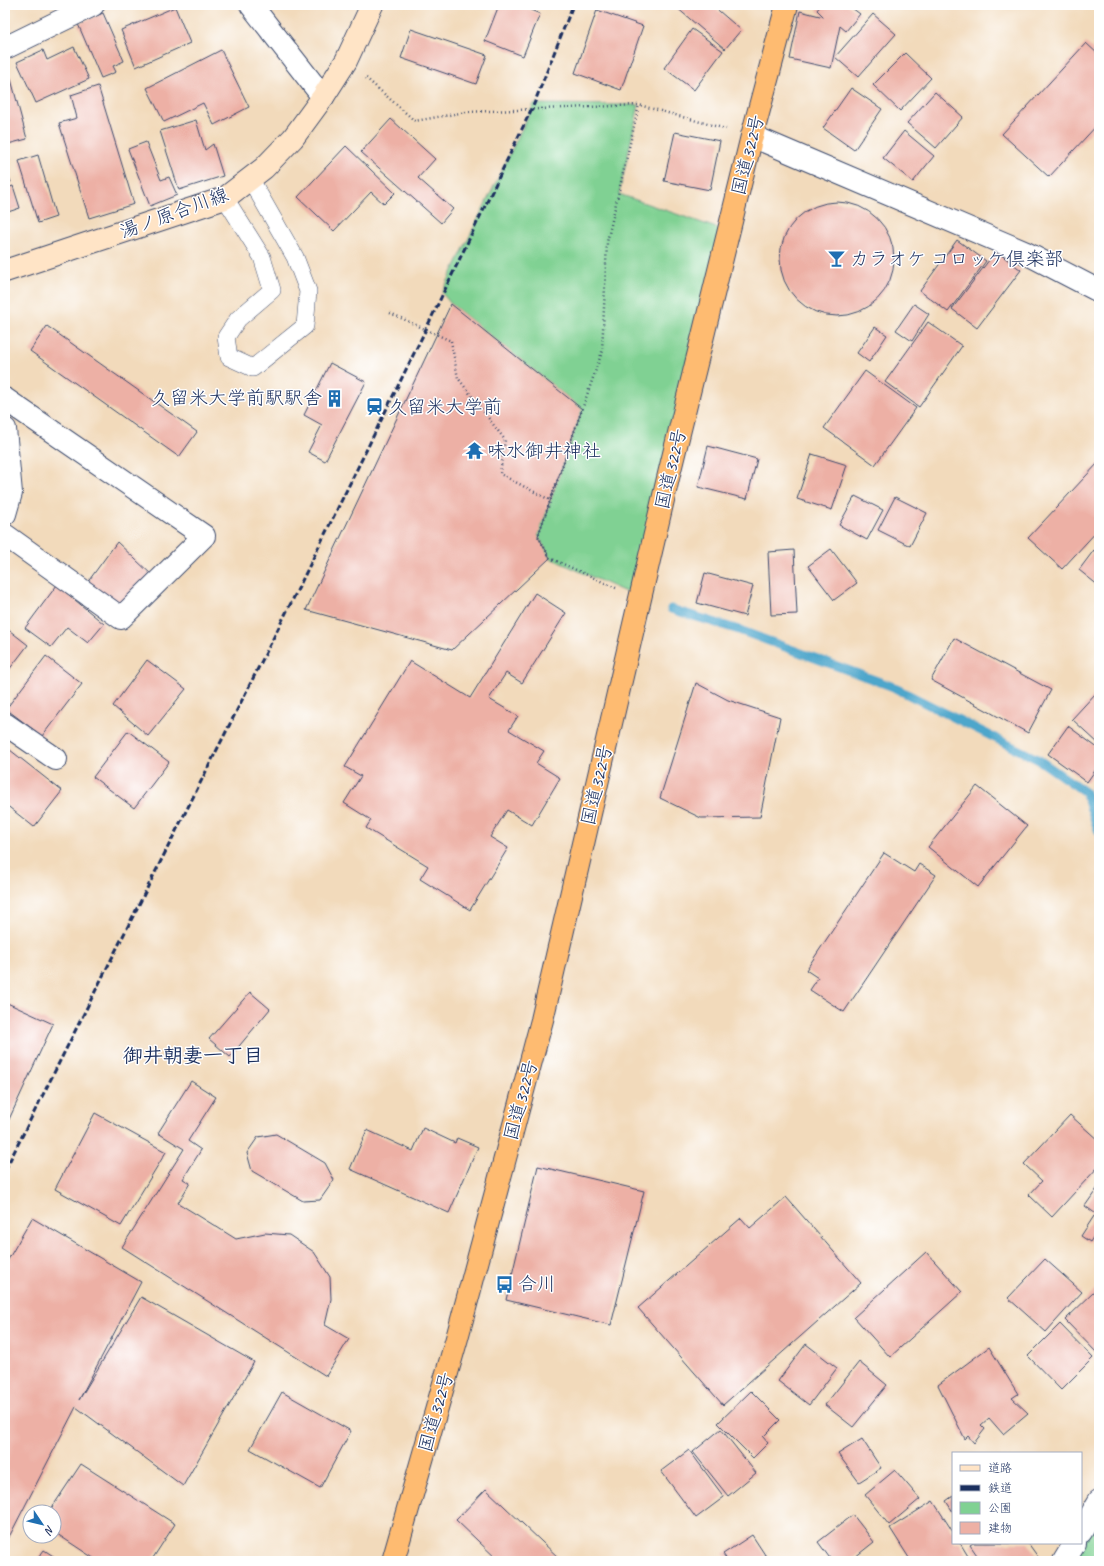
<svg xmlns="http://www.w3.org/2000/svg" width="1104" height="1566" viewBox="0 0 1104 1566" font-family="Caveat,'Klee One',sans-serif">
<style>
.green{fill:#80d193;stroke:#4e8078}
.lines{fill:none;stroke-linecap:round;stroke-linejoin:round}
.stream{stroke:#4ea6cb;stroke-width:9}
.building{fill:#edb0a5}
.service-casing{stroke:#3b496c;stroke-width:18}
.minor-casing{stroke:#3b496c;stroke-width:24}
.tertiary-casing{stroke:#3b496c;stroke-width:24}
.secondary-casing{stroke:#3b496c;stroke-width:24}
.trunk-casing{stroke:#3b496c;stroke-width:24}
.path{stroke:#3b496c;stroke-width:2.5;stroke-dasharray:1 3;stroke-linecap:butt}
.service{stroke:#fff;stroke-width:17}
.minor{stroke:#fff;stroke-width:22}
.tertiary{stroke:#fff;stroke-width:22}
.secondary{stroke:#ffe4c6;stroke-width:22}
.trunk{stroke:#febb71;stroke-width:22}
.rail{stroke:#1b2f5e;stroke-width:3;stroke-dasharray:6 3;stroke-linecap:butt}
.path-bridge{stroke:#3b496c;stroke-width:2.5;stroke-dasharray:1 3;stroke-linecap:butt}
.labels{text-anchor:middle;dominant-baseline:central;stroke-width:3;stroke-linejoin:round;paint-order:stroke}
.street-label{font-size:19px;fill:#1b2f5e;stroke:#fff}
.poi-label{font-size:19px;fill:#1b2f5e;stroke:#fff;text-anchor:start}
.neighbourhood-label{font-size:20px;font-weight:bold;fill:#1b2f5e;stroke:#fff}
</style>
<rect width="100%" height="100%" fill="#fff"/>
<filter id="ink" filterUnits="userSpaceOnUse"><feTurbulence type="fractalNoise" baseFrequency=".025" numOctaves="2"/><feDisplacementMap in="SourceGraphic" scale="8" xChannelSelector="R" yChannelSelector="G"/><feConvolveMatrix kernelMatrix="1 2 1 2 8 2 1 2 1" color-interpolation-filters="sRGB"/></filter>
<filter id="wash" filterUnits="userSpaceOnUse"><feTurbulence type="fractalNoise" baseFrequency=".012" numOctaves="4" result="noise"/><feDisplacementMap in="SourceGraphic" scale="16" xChannelSelector="R" yChannelSelector="G"/><feGaussianBlur stdDeviation="0.9" result="paint"/><feColorMatrix in="noise" values="0 0 0 0 0 0 0 0 0 0 0 0 0 0 0 0 0 1.4 0 .05"/><feComposite in="paint" operator="in"/></filter>
<g filter="url(#wash)">
<rect width="100%" height="100%" fill="#f2dabb"/>
<!-- green -->
<path class="green" d="M534 104 639 105 619 194 728 232 641 599 550 558 538 536 582 409 451 304 442 293Z
M1099 1501V1561H1064Z"/>
<g class="lines">
<!-- stream -->
<path class="stream" d="M671 609 739 630 891 686 1039 760 1085 792 1099 832"/>
</g>
<g id="blocks">
<!-- building -->
<path class="building" d="M499 5H519L540 14 523 56 485 41Z
M678 5H712L741 30 725 49 676 7Z
M821 5H848L860 14 846 31 840 26 831 68 790 59 800 11 824 17 817 10Z
M175 7 190 43 136 67 121 30Z
M597 10 643 26 621 90 575 73Z
M103 13 124 61 113 66 116 72 101 78 78 24Z
M873 14 896 34 858 77 835 57Z
M411 29 487 55 476 84 401 58Z
M692 29 723 51 694 90 664 68Z
M1086 43 1099 55V123L1049 177 1002 134Z
M74 47 89 79 36 103 17 62 43 50 47 60Z
M221 50 249 107 214 125 203 103 164 122 147 88Z
M905 53 931 78 900 111 873 85Z
M5 68H8L27 139 8 144 5 135Z
M98 86 134 204 89 218 59 123 77 118 71 95Z
M851 88 882 109 854 150 823 128Z
M935 92 963 117 936 148 907 123Z
M391 119 435 159 418 178 453 209 441 223 361 152Z
M196 120 205 150 213 144 223 176 179 190 160 131Z
M904 131 934 156 913 182 883 158Z
M675 132 720 141 710 190 664 181Z
M146 142 161 180 169 177 177 195 150 206 128 149Z
M346 146 395 193 384 204 371 192 334 231 298 197Z
M38 155 56 217 38 223 19 161Z
M5 167 11 182 5 184Z
M13 186 20 208 5 213V189Z
M780 259a57 57 0 1 1 114 0a57 57 0 1 1-114 0Z
M957 240 986 261 948 312 920 291Z
M996 251 1021 270 977 328 952 309Z
M451 304 582 409 538 536 550 558 452 650 306 610Z
M914 304 929 314 912 341 896 330Z
M928 322 962 346 919 407 885 382Z
M47 326 197 432 179 457 30 351Z
M875 327 887 335 869 362 857 353Z
M330 363 366 382 325 461 308 452 322 425 304 415Z
M865 371 916 408 875 465 824 428Z
M708 446 757 459 747 499 698 487Z
M812 454 847 465 832 510 797 499Z
M1099 462V529L1062 569 1028 538Z
M855 496 883 510 867 540 839 525Z
M895 497 927 513 910 546 878 530Z
M117 542 153 576 122 607 87 583Z
M831 549 857 583 834 600 808 566Z
M794 550 797 614 771 615 768 552Z
M1094 550 1099 554V586L1079 570Z
M705 573 753 586 745 616 697 603Z
M57 585 104 624 88 643 67 627 51 647 25 628Z
M535 593 566 613 522 683 506 673 489 699 518 716 509 730 544 751 536 763 560 778 532 825 507 810 490 837 508 848 470 910 420 879 428 866 366 828 371 820 344 803 361 776 345 767 410 661 470 698Z
M5 627 28 645 5 675Z
M954 638 1051 690 1028 733 931 680Z
M46 656 82 684 42 736 6 709Z
M147 660 186 689 148 736 113 706Z
M696 683 728 700 780 717 760 817 701 818 660 798Z
M1096 693 1099 695V744L1072 719Z
M1068 726 1099 749V765L1087 782 1048 754Z
M128 731 169 762 134 808 93 777Z
M5 746 62 791 34 827 5 804Z
M977 786 1027 826 978 887 928 847Z
M884 853 914 872 919 864 936 875 844 1012 810 990 818 978 806 970Z
M250 992 270 1009 230 1057 209 1039Z
M5 1002 53 1024 5 1128Z
M191 1081 216 1097 188 1141 201 1150 183 1179 190 1183 178 1203 236 1239 265 1233 289 1235 314 1252 330 1277 331 1299 325 1325 349 1339 326 1376 122 1247 184 1149 158 1133Z
M95 1113 166 1152 121 1226 55 1189Z
M1070 1115 1099 1141V1166L1052 1217 1029 1195 1042 1181 1024 1164Z
M423 1128 455 1143 457 1138 478 1147 449 1213 350 1169 367 1130 413 1151Z
M276 1134 325 1163 334 1180 320 1200 303 1201 252 1171 247 1153 258 1137Z
M538 1166 644 1191 611 1325 506 1300Z
M1099 1186V1216L1085 1206Z
M786 1197 861 1283 723 1405 638 1308 741 1218 750 1228Z
M1094 1216 1099 1219V1228L1090 1242 1081 1236Z
M32 1218 141 1282 79 1400 141 1297 254 1362 183 1486 76 1407 9 1537 5 1535V1265Z
M926 1252 962 1292 890 1357 854 1317Z
M1045 1259 1082 1292 1046 1332 1008 1298Z
M1096 1290 1099 1292V1355L1065 1320Z
M1060 1324 1093 1358 1061 1390 1028 1356Z
M806 1344 837 1368 809 1405 778 1381Z
M989 1347 1018 1394 1012 1398 1028 1413 1003 1434 989 1418 981 1425 985 1429 974 1443 968 1436 965 1439 938 1385Z
M859 1362 887 1385 853 1427 825 1405Z
M751 1391 780 1420 763 1437 768 1443 753 1458 718 1423Z
M282 1392 351 1431 320 1488 250 1449Z
M721 1429 756 1473 728 1496 693 1452Z
M862 1439 881 1468 859 1482 838 1454Z
M689 1450 724 1497 696 1518 661 1471Z
M81 1464 175 1524 151 1561H98L54 1532V1512H49Z
M895 1470 920 1499 889 1525 865 1495Z
M486 1489 560 1559 558 1561H499L456 1520Z
M953 1496V1512L946 1501Z
M933 1501 953 1532V1543H960L971 1561H911L890 1528Z
M853 1515 874 1542 850 1561H832L818 1542Z
M752 1535 769 1561H728L723 1554Z
M973 1543H1028L1038 1557 1032 1561H981L970 1545Z
M44 1550 61 1561H36Z"/>
</g>
</g>
<g filter="url(#ink)">
<use href="#blocks" fill-opacity="0" stroke="#3b496c" stroke-width="1"/>
<g class="lines">
<defs>
<path id="service" d="M225 198 262 257 272 290 238 319 226 337 229 357 253 368 305 326 308 291 295 257 251 180"/>
<path id="minor" d="M251 5 323 97
M5 48 93 5
M752 136 1024 252 1099 291
M5 399 204 536 121 618 5 535
M5 724 56 759
M1081 1532 1099 1501
M1064 1561 1075 1543"/>
<path id="tertiary" d="M5 429 11 493 5 514"/>
<path id="secondary" d="M5 271 225 198 264 168 293 138 323 97 346 61 372 5"/>
<path id="trunk" d="M393 1561 457 1338 542 1020 669 474 752 136 787 5"/>
</defs>
<!-- service casing -->
<use href="#service" class="service-casing"/>
<!-- minor casing -->
<use href="#minor" class="minor-casing"/>
<!-- tertiary casing -->
<use href="#tertiary" class="tertiary-casing"/>
<!-- secondary casing -->
<use href="#secondary" class="secondary-casing"/>
<!-- trunk casing -->
<use href="#trunk" class="trunk-casing"/>
<!-- path -->
<path class="path" d="M366 78 415 121 466 112 639 105 726 129
M451 341 458 378 505 440 500 474 550 500
M616 588 550 558 538 536 602 352 607 242 639 105"/>
<!-- service -->
<use href="#service" class="service"/>
<!-- minor -->
<use href="#minor" class="minor"/>
<!-- tertiary -->
<use href="#tertiary" class="tertiary"/>
<!-- secondary -->
<use href="#secondary" class="secondary"/>
<!-- trunk -->
<use href="#trunk" class="trunk"/>
<!-- rail -->
<path class="rail" d="M5 1170 293 599 426 329 534 104 573 5"/>
<!-- path-bridge -->
<path class="path-bridge" d="M390 313 451 341"/>
</g>
</g>
<!-- icons -->
<defs>
<symbol id="bar-bare" viewBox="-9 -9 18 18"><path d="M-6-5H6L.8 .8V4.5H3.5V6h-7V4.5H-.8V.8Z" fill="#1f6fb2" stroke="#fff" stroke-width="2.5" paint-order="stroke"/></symbol>
<symbol id="building-bare" viewBox="-9 -9 18 18"><path d="M-4-6H4V6H1V3H-1V6H-4ZM-2.5-4.3h1.7v1.8h-1.7ZM.8-4.3h1.7v1.8H.8ZM-2.5-1h1.7V.8h-1.7ZM.8-1h1.7V.8H.8Z" fill="#1f6fb2" stroke="#fff" stroke-width="2.5" paint-order="stroke"/></symbol>
<symbol id="station-bare" viewBox="-9 -9 18 18"><path d="M-3-6H3Q5-6 5-4V2Q5 4 3 4L4.5 6H3L1.5 4h-3L-3 6H-4.5L-3 4Q-5 4-5 2V-4Q-5-6-3-6ZM-3.5-4v3h7v-3ZM-3.5 1v1.5H-2V1ZM2 1v1.5H3.5V1Z" fill="#1f6fb2" stroke="#fff" stroke-width="2.5" paint-order="stroke"/></symbol>
<symbol id="temple-bare" viewBox="-9 -9 18 18"><path d="M0-6L5-2H3V0L6.5 2.5H4V6H1.5V3h-3V6H-4V2.5H-6.5L-3 0V-2H-5Z" fill="#1f6fb2" stroke="#fff" stroke-width="2.5" paint-order="stroke"/></symbol>
<symbol id="bus-bare" viewBox="-9 -9 18 18"><path d="M-5-6H5V4H4V6H2V4H-2V6H-4V4H-5ZM-3.5-4V0h7V-4ZM-3.5 1.2v1.5H-2V1.2ZM2 1.2v1.5H3.5V1.2Z" fill="#1f6fb2" stroke="#fff" stroke-width="2.5" paint-order="stroke"/></symbol>
</defs>
<g fill-rule="evenodd">
<use href="#bar-bare" x="824" y="246" width="25" height="25"/>
<use href="#building-bare" x="322" y="386" width="25" height="25"/>
<use href="#station-bare" x="362" y="394" width="25" height="25"/>
<use href="#temple-bare" x="462" y="438" width="25" height="25"/>
<use href="#bus-bare" x="492" y="1272" width="25" height="25"/>
</g>
<g class="labels">
<!-- street labels -->
<g class="street-label">
<text transform="translate(748 155) rotate(-76)">国道322号</text>
<text transform="translate(174 213) rotate(-20)">湯ノ原合川線</text>
<text transform="translate(671 469) rotate(-77)">国道322号</text>
<text transform="translate(597 785) rotate(-77)">国道322号</text>
<text transform="translate(521 1100) rotate(-75)">国道322号</text>
<text transform="translate(436 1412) rotate(-74)">国道322号</text>
</g>
<!-- poi labels -->
<g class="poi-label">
<text x="850" y="259">カラオケ コロッケ倶楽部</text>
<text x="322" y="398" text-anchor="end">久留米大学前駅駅舎</text>
<text x="388" y="407">久留米大学前</text>
<text x="487" y="451">味水御井神社</text>
<text x="518" y="1284">合川</text>
</g>
<!-- neighbourhood labels -->
<g class="neighbourhood-label">
<text x="193" y="1055">御井朝妻一丁目</text>
</g>
</g>
<!-- margin -->
<rect width="1104" height="1566" fill="none" stroke="#fff" stroke-width="20"/>
<!-- legend -->
<rect x="952" y="1452" width="130" height="92" fill="#ffffff" stroke="#a4acbf"/>
<rect x="960" y="1465" width="20" height="6" fill="#ffe4c6" stroke="#a4acbf"/>
<text x="988" y="1472" font-size="12" fill="#1b2f5e">道路</text>
<rect x="960" y="1485" width="20" height="6" fill="#1b2f5e" stroke="#a4acbf"/>
<text x="988" y="1492" font-size="12" fill="#1b2f5e">鉄道</text>
<rect x="960" y="1502" width="20" height="12" fill="#80d193" stroke="#a4acbf"/>
<text x="988" y="1512" font-size="12" fill="#1b2f5e">公園</text>
<rect x="960" y="1522" width="20" height="12" fill="#edb0a5" stroke="#a4acbf"/>
<text x="988" y="1532" font-size="12" fill="#1b2f5e">建物</text>
<!-- north arrow -->
<g transform="translate(42 1524) rotate(125)"><circle r="19" fill="#ffffff" stroke="#a4acbf"/>
<path d="M0-3L7 15L0 10L-7 15Z" fill="#1f6fb2"/>
<text y="-6" font-size="11" font-weight="bold" text-anchor="middle" fill="#1b2f5e">N</text>
</g>
</svg>
